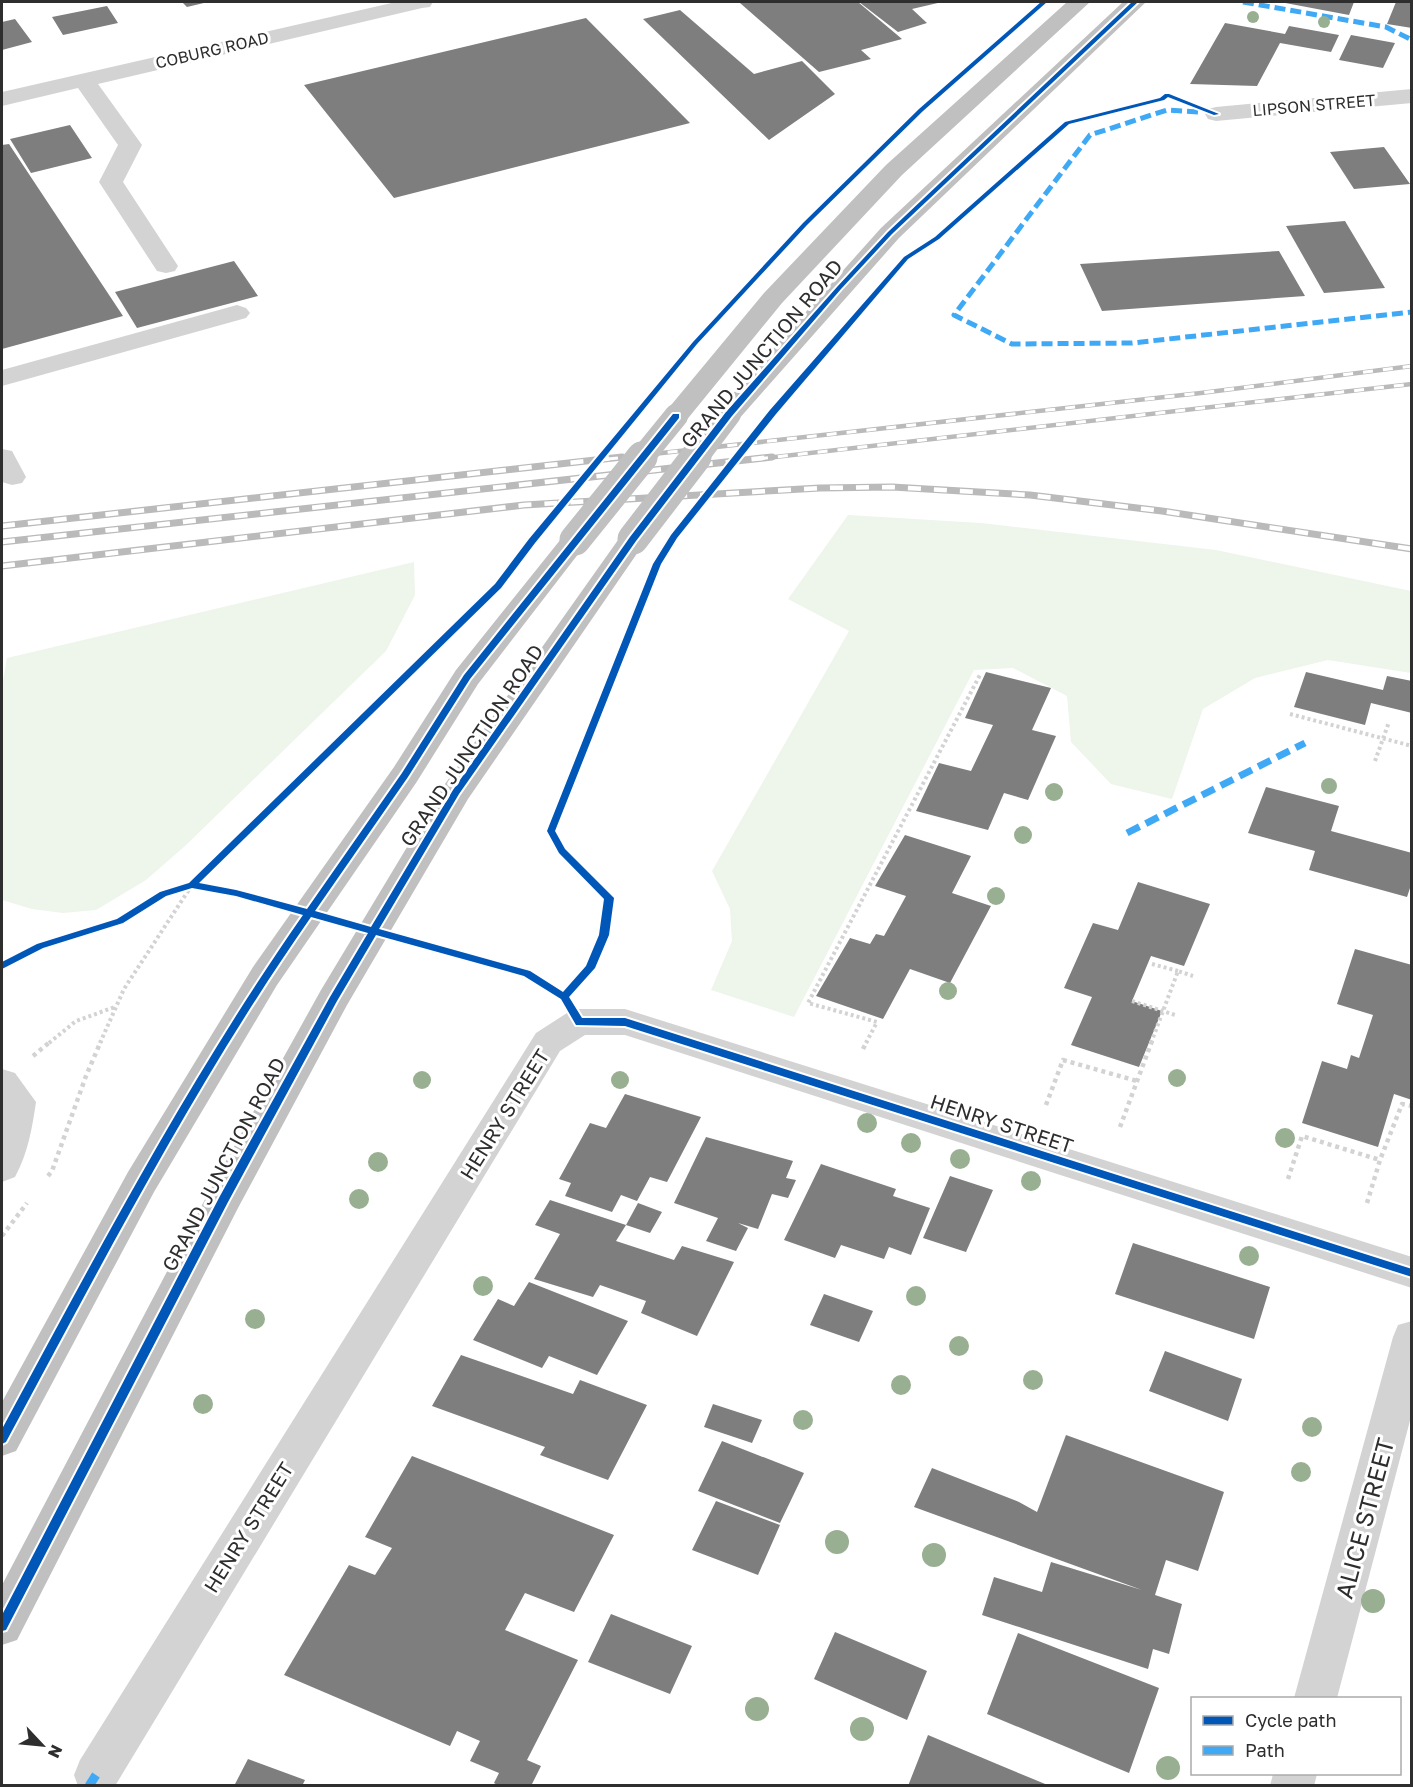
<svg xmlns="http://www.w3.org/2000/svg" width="1413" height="1787" viewBox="0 0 1413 1787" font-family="'Golos Text',sans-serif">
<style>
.green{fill:#eef5eb}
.building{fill:#7e7e7e}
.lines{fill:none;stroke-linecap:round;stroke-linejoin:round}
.path-far1{stroke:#d3d3d3;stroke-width:4;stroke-dasharray:3 3;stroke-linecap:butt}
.path{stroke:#d3d3d3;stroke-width:4.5;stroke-dasharray:4 4;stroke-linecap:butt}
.minor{fill:#d3d3d3;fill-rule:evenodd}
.highway{fill:#c0c0c0;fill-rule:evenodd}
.rail-far1-casing{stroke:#bababa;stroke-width:4.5}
.rail-casing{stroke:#bababa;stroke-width:7}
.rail-far1{stroke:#fff;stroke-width:3;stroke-dasharray:10;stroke-linecap:butt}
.rail{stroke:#fff;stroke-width:4.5;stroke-dasharray:13;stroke-linecap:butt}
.highway-bridge-far1{stroke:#c0c0c0;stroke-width:24}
.highway-bridge{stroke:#c0c0c0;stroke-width:31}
.quiet-far2{stroke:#3fa9f5;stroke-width:5;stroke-dasharray:11 5;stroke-linecap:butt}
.quiet-far1{stroke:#3fa9f5;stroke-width:7;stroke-dasharray:14 7;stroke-linecap:butt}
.quiet{stroke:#3fa9f5;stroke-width:9;stroke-dasharray:18 9;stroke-linecap:butt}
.cycleway-casing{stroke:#fff;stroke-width:4}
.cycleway{fill:#0057b8;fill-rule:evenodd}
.tree{fill:#99af92}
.labels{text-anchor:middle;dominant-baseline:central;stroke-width:6;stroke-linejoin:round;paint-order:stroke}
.far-street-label{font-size:16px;fill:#2e2e2e;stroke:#fff}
.street-label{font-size:20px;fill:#2e2e2e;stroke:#fff}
.near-street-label{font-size:24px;fill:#2e2e2e;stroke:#fff}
</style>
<rect width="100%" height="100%" fill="#fff"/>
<!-- green -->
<path class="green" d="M848 515 981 523 1216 550 1411 591V673L1328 660 1255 678 1203 709 1172 799 1111 784 1071 742 1067 696 1013 668 974 670 794 1017 711 990 732 941 730 909 712 871 849 631 788 599Z
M414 562 415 595 386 651 185 846 146 880 96 910 63 913 32 909 2 900V686L7 658Z"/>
<!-- building -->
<path class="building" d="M182 2H208L187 7Z
M746 2H858L902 39 861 50 871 59 819 72 740 3Z
M859 2H942L912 9 927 23 898 32Z
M1280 2H1354L1349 15Z
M1396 2H1412V28L1387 24Z
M107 6 118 23 63 35 52 17Z
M680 10 754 74 802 61 835 94 769 140 643 19Z
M586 18 690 123 394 198 304 85Z
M15 19 32 42 2 50V22Z
M1225 23 1285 34 1289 26 1339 35 1331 52 1280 43 1257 86 1190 84Z
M1351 35 1395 43 1383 68 1339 60Z
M70 125 92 158 31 173 10 139Z
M9 144 123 316 2 349V145Z
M1384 147 1410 184 1354 189 1330 152Z
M1345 221 1385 288 1324 293 1286 226Z
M1279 251 1305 296 1102 311 1080 264Z
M234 261 258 296 137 328 115 292Z
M986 672 1051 688 1032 730 1056 736 1028 800 1004 793 988 830 916 811 939 763 971 771 993 725 965 718Z
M1306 672 1383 690 1387 676 1412 681V713L1371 703 1365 725 1294 707Z
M1266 787 1339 806 1331 831 1412 853V882L1407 897 1309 870 1315 851 1248 833Z
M905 835 971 856 952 893 991 906 950 983 910 969 883 1019 816 996 850 938 870 944 876 934 884 936 906 896 875 886Z
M1138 882 1210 904 1184 966 1151 956 1132 1001 1162 1011 1139 1067 1071 1045 1092 997 1064 988 1093 923 1118 930Z
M1355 949 1412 965V1100L1394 1094 1378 1147 1302 1123 1322 1061 1347 1069 1351 1055 1359 1058 1373 1015 1337 1004Z
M625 1094 701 1117 667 1182 650 1177 637 1201 621 1195 612 1212 565 1196 571 1183 559 1179 590 1123 606 1128Z
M706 1137 793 1161 786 1178 796 1180 788 1198 772 1194 758 1229 738 1223 748 1228 736 1251 706 1241 718 1218 674 1203Z
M821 1164 896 1189 893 1196 930 1208 911 1255 889 1247 884 1259 841 1245 835 1258 784 1240Z
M950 1176 993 1190 966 1252 923 1238Z
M550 1200 626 1225 638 1203 662 1212 650 1233 626 1225 616 1241 674 1260 682 1246 734 1262 697 1336 641 1313 646 1301 600 1285 593 1297 534 1279 560 1234 535 1225Z
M1133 1243 1270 1287 1254 1339 1115 1294Z
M529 1282 628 1321 597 1375 549 1356 542 1368 473 1340 498 1299 514 1306Z
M824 1294 873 1311 859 1342 810 1325Z
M1165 1351 1242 1379 1228 1421 1149 1391Z
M461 1355 573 1394 580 1380 647 1405 608 1480 540 1455 545 1447 432 1406Z
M713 1404 762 1420 752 1443 704 1427Z
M1066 1435 1224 1492 1198 1571 1166 1560 1155 1595 1182 1604 1169 1654 1153 1649 1148 1669 982 1615 994 1577 1042 1592 1051 1562 1142 1590 914 1507 932 1468 1019 1502 1037 1512Z
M722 1441 804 1473 780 1523 698 1491Z
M412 1456 614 1535 574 1612 525 1593 505 1630 578 1660 527 1760 541 1766 531 1786H499L494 1783 499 1773 470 1761 480 1741 457 1731 450 1746 284 1675 349 1565 375 1575 392 1548 365 1537Z
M716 1501 780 1525 758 1575 692 1550Z
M611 1614 692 1646 670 1694 588 1662Z
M835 1632 927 1671 907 1720 814 1679Z
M1018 1633 1159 1688 1129 1773 987 1714Z
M928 1735 997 1764 1050 1786H908Z
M248 1759 305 1780 302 1786H234Z"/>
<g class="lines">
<!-- path-far1 -->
<path class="path-far1" d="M1290 714 1412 746
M1375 761 1389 722
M1152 964 1178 971
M1132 1001 1175 1015
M49 1043 76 1021 115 1007
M100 1043 124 989 192 885
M866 1043 877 1022 808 1003 981 673
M1151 1043 1178 971 1193 976"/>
<!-- path -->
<path class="path" d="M863 1049 867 1041
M33 1056 51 1041
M1046 1105 1063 1060 1137 1081
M1120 1127 1152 1041
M48 1176 52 1171 86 1076 101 1041
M1288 1179 1302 1136 1380 1160
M1367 1203 1380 1160 1402 1104 1412 1106
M2 1236 27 1203"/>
<!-- minor -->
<path class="minor" d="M396 2H433L430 7 422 8 98 84 142 145 123 182 178 266 175 271 166 273 157 271 99 182 118 145 78 88 2 106V92Z
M1412 89V103L1216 121 1208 119 1205 114 1208 109 1216 107Z
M237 305 246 308 250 313 246 318 2 386V370Z
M2 449 12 451 26 477 22 483 12 485 2 482Z
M579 1009H625L1412 1257V1288L625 1035H585L560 1051 115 1786H78L74 1775 80 1760 536 1033 567 1013Z
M2 1069 15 1073 36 1102C32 1129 28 1153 15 1177L2 1182Z
M1412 1321V1413L1337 1698H1294L1393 1337 1398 1325Z
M1273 1774H1317L1314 1786H1270Z"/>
<!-- highway -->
<path class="highway" d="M1067 2H1090L902 175 782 303 685 422 676 424 667 422 663 416 667 410 764 293 886 165Z
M1123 2H1146L899 238 738 420 729 422 720 420 716 414 720 408 881 228Z
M633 530 643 533 647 539 468 799 347 1005 238 1208 17 1640 2 1645V1585L211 1188 321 990 445 784 623 533Z
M575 531 585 534 589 540 478 684 416 783 277 985 154 1192 16 1451 2 1456V1402L128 1172 253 967 394 767 456 670 565 534Z"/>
<defs>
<path id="rail-far1" d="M608 459 1201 393 1412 366
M758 459 1412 384"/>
<path id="rail" d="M2 526 622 457
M2 542 772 457
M2 566 524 505 820 488 892 487 1030 495 1162 511 1412 549"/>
</defs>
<!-- rail-far1 casing -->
<use href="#rail-far1" class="rail-far1-casing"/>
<!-- rail casing -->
<use href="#rail" class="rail-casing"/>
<!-- rail-far1 -->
<use href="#rail-far1" class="rail-far1"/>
<!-- rail -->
<use href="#rail" class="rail"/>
<!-- highway-bridge-far1 -->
<path class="highway-bridge-far1" d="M641 459 676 416
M695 459 729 414"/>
<!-- highway-bridge -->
<path class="highway-bridge" d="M633 539 696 457
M575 540 642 457"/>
<!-- quiet-far2 -->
<path class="quiet-far2" d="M1243 2 1386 27 1412 40
M1198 112 1167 110 1090 135 954 315 1012 344 1132 343 1412 312"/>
<!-- quiet-far1 -->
<path class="quiet-far1" d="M1127 833 1305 743"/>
<!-- quiet -->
<path class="quiet" d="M89 1786 96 1775"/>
<defs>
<path id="cycleway" d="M1041 2H1047L923 111 807 225 697 344 535 543 501 588 199 883 236 890 307 909 402 773 464 675 673 414H679V418L470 679 408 777 315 911 371 927 453 790 630 537 726 412 837 287 888 232 1132 2H1138L892 234 841 289 732 416 636 541 459 794 379 929 530 971 563 992 586 966 599 935 604 899 559 853 547 831 653 564 671 535 770 410 904 257 935 237 1065 122 1160 98 1165 94H1169L1219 114 1214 115 1168 97 1164 100 1069 124 939 239 908 259 776 414 677 538 661 564 555 831 565 849 614 898 609 935 595 968 569 997 582 1018H625L1412 1269V1277L625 1026 576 1025 561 999 524 976 376 935 337 1001 228 1202 6 1630 2 1631V1615L220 1196 330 997 368 933 311 917C195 1083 102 1264 6 1442L2 1444V1429C96 1255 189 1078 303 915L236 896 192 888 166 896 123 923 43 948 2 969V962L37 944 117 919 160 892 189 883 495 584 529 539 693 342 803 223 919 109Z"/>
</defs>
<!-- cycleway casing -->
<use href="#cycleway" class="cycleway-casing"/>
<!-- cycleway -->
<use href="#cycleway" class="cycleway"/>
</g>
<!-- trees -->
<g class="tree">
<circle cx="1253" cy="17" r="6"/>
<circle cx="1324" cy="22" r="6"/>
<circle cx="1329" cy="786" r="8"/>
<circle cx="1054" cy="792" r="9"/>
<circle cx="1023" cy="835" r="9"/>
<circle cx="996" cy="896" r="9"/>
<circle cx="948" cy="991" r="9"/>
<circle cx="1177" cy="1078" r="9"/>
<circle cx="422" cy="1080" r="9"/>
<circle cx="620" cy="1080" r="9"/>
<circle cx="867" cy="1123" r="10"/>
<circle cx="1285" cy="1138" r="10"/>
<circle cx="911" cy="1143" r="10"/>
<circle cx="960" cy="1159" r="10"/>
<circle cx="378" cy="1162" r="10"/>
<circle cx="1031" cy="1181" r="10"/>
<circle cx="359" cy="1199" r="10"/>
<circle cx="1249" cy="1256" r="10"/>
<circle cx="483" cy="1286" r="10"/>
<circle cx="916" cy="1296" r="10"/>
<circle cx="255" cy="1319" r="10"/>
<circle cx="959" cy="1346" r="10"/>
<circle cx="1033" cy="1380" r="10"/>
<circle cx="901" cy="1385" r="10"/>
<circle cx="203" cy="1404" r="10"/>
<circle cx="803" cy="1420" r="10"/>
<circle cx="1312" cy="1427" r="10"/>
<circle cx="1301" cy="1472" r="10"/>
<circle cx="837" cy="1542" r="12"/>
<circle cx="934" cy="1555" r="12"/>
<circle cx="1373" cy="1601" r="12"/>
<circle cx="757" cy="1709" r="12"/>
<circle cx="862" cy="1729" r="12"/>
<circle cx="1168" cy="1768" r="12"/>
</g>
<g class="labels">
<!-- far-street labels -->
<g class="far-street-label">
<text transform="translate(212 50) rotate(-13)">COBURG ROAD</text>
<text transform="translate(1314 105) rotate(-5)">LIPSON STREET</text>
</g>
<!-- street labels -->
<g class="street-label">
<text transform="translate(761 353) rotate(-50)">GRAND JUNCTION ROAD</text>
<text transform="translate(471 745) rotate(-56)">GRAND JUNCTION ROAD</text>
<text transform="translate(504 1114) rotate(-58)">HENRY STREET</text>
<text transform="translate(1002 1123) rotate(18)">HENRY STREET</text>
<text transform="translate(223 1164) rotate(-62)">GRAND JUNCTION ROAD</text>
<text transform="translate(248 1527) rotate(-58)">HENRY STREET</text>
</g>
<!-- near-street labels -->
<g class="near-street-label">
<text transform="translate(1364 1518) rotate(-75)">ALICE STREET</text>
</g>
</g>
<!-- border -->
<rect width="1413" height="1787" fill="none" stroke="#2e2e2e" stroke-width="6"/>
<!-- legend -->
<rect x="1191" y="1697" width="210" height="78" fill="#ffffff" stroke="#ababab" stroke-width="1.5"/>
<rect x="1203" y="1716" width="30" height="9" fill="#0057b8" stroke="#ababab" stroke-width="1.5"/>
<text x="1245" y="1727" font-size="18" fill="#2e2e2e">Cycle path</text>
<rect x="1203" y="1746" width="30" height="9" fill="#3fa9f5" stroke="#ababab" stroke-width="1.5"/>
<text x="1245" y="1757" font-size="18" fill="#2e2e2e">Path</text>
<!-- north arrow -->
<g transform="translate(42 1745) rotate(116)" stroke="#ffffff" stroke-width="4.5" paint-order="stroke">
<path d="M0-4.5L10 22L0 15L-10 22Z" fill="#2e2e2e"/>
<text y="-9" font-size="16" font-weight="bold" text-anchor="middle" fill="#2e2e2e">N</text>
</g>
</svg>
